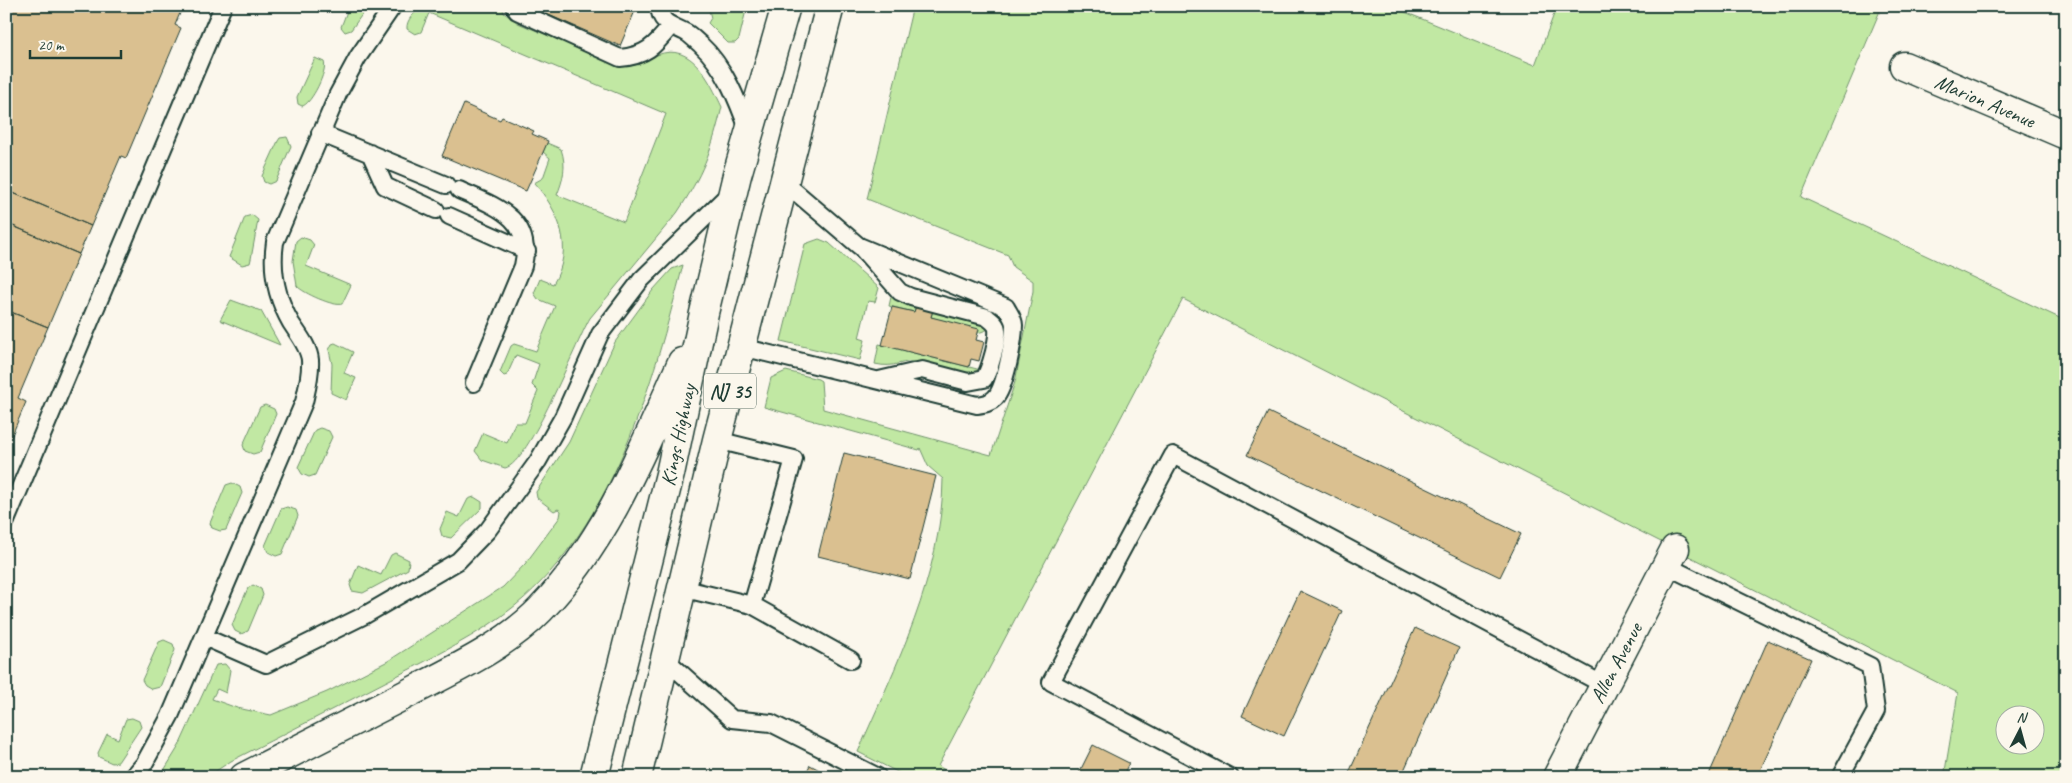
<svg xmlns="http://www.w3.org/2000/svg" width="2072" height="783" viewBox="0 0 2072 783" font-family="Caveat,sans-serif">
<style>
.green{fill:#c1e8a3;stroke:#70926c;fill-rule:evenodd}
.building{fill:#dac090;stroke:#1f3d34}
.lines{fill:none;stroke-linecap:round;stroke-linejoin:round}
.lane-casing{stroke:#1f3d34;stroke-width:20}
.street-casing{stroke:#1f3d34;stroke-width:31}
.primary-casing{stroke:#1f3d34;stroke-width:31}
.lane{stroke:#fbf7ec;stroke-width:16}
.street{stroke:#fbf7ec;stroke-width:28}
.primary{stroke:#fbf7ec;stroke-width:28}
.labels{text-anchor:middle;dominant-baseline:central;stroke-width:5;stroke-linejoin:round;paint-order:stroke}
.shield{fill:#fbf7ec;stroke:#61756b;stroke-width:1}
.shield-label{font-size:20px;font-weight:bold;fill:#1f3d34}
.street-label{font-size:21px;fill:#1f3d34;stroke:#fbf7ec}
</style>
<rect width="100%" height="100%" fill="#fbf7ec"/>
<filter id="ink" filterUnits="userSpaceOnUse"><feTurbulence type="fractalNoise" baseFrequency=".02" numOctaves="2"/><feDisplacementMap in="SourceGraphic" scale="10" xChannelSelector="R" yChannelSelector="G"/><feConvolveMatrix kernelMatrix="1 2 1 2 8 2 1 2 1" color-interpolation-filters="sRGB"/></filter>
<g filter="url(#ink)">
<!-- green -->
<path class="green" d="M349 6H368L351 30 345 32 341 27Z
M422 6H502L504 13 518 23 621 66C634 68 645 61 657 55 692 41 710 82 722 107 711 152 703 174 677 213L590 318C575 344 529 464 505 468L482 460 475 451 483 433 507 443 515 423H525L538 391 532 385 539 364 516 355 507 375 504 376 500 372 511 346 514 344 536 351 555 306 538 299 534 293 540 279 553 284C575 249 559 210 534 183L543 178 550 158 543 152 547 143 561 149C567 166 563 180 557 195L624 222 666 114 429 13 421 32 415 34 407 29C406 19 415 13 422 6Z
M708 6H747L739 39 735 43H728L708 23 711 18Z
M913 6H1390L1535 65 1557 6H1882L1801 197 2066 321V777H1944L1958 693 1183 299 938 766 957 777H907L858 752C896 665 942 576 943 479L928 466 920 448 919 450 764 407 771 378 786 371 818 379 821 381 823 409 991 455 1015 382 1033 291V281L1013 267 1008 255 867 199ZM2004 716H2034V746H2004Z
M315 58 324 62C328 70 311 105 302 106L298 104 297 97Z
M287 137 291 146 276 181 269 184 264 182 262 176 278 141 280 138Z
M252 215 258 220 251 259 250 263 242 265 229 257 245 217Z
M301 237 310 240 314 245 306 266 351 285 342 304C334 307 303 293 297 286L293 261 296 241Z
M819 239 829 243 879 288 875 302 868 301 859 338 865 340 860 360 781 341 805 244Z
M683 265C653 383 614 524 516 605 478 636 433 657 389 680 337 707 284 734 231 761L207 777H160L179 746 216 665 225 664 230 670 226 693 217 689 212 699 237 708 271 715 327 692 388 661 503 587 525 564 560 517 561 511 558 509 554 511 537 498 536 492 569 442 615 342 653 290 672 269Z
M891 297 916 306 914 312 889 306Z
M231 300 261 311 280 345 220 320Z
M933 310 985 324 989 329 978 333 931 317Z
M335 343 353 352 344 373 356 378 346 400 331 393 332 364 329 350 332 344Z
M879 344 981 370C962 378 940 365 920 362 903 359 895 369 875 364Z
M265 405 274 409 276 414 260 452 253 454 245 451 243 445 260 407Z
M320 428 329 431 332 437 315 475 309 477 302 474 298 467 315 430Z
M232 483 240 487 242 493 226 530 220 531 212 528 210 523 226 485Z
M474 497 482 502V508L451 538 442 536 440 529 447 512 459 517 468 499Z
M287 507 296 510 298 516 282 554 276 556 268 552 265 546 281 509Z
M395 553 409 560 408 569 363 593 352 591 350 585 358 565 381 575 391 555Z
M253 585 261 589 263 595 248 631 241 634 235 631 232 625 248 588Z
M164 640 173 644 175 650 160 687 152 689 145 685 142 680 159 642Z
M132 718 139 721 141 727 118 762 112 763 99 757 98 753 107 734 118 739 126 719Z"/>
<!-- building -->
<path class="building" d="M6 6H183L175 25 181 28 126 158 121 156 91 226 6 190Z
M528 6H624L635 11 620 46Z
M464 104 500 120 502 117 534 131 532 134 548 141 526 191 442 156Z
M6 190 91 226 79 254 6 223Z
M6 223 79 254 48 327 6 310Z
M916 306 933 310 931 317 979 329 976 340 984 342 979 361 971 359 969 367 882 345 892 307 914 312Z
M6 310 48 327 18 398 26 402 6 449Z
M1268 412 1521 534 1500 577 1247 455Z
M844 453 936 476 910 579 818 556Z
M1300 591 1342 611 1284 736 1242 716Z
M1415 628 1459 648 1401 777H1347Z
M1768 640 1811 659 1757 777H1708Z
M1093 745 1129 763 1125 771 1136 777H1077Z
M810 765 833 777H804Z"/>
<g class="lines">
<defs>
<path id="lane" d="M514 6 517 11 620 58C645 56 655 46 670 27
M659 6C660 24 672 25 685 32 690 34 695 40 700 44 725 67 738 101 749 132
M320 133 446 185
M370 153 385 186 436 210
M459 190C495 206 534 218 523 266L474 383
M449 216 527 251
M863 250 900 292 911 297 987 317C990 320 994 322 996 326 1001 334 989 371 984 379L968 382 922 370 879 380
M742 347 977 405C985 404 990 403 995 398 1005 388 1014 340 1014 325 1014 319 1009 313 1006 307L859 246 784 182
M6 521 223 6
M1667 566 1870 666 1876 711 1840 777
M681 588 752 605 794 459 717 440
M752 605 851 660
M204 637 266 664 365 615 458 561 488 530 538 461 563 417 600 334 641 280 730 193
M665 659 732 719 771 723 878 777
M133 777 144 764 170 716 304 402C307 389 311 374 310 360 309 347 298 334 291 323 276 297 271 270 275 242L338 94 358 57 393 6
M1230 777 1051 682 1173 455 1604 685"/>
<path id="street" d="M1904 66 2066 135
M1557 777 1675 549"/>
<path id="primary" d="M244 777C297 750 350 723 403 696 449 672 503 648 540 610 607 541 643 449 682 362
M594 777 670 474 704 313 737 175 786 6
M637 777 717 440 830 6"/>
</defs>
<!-- lane casing -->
<use href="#lane" class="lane-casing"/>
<!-- street casing -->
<use href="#street" class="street-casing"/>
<!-- primary casing -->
<use href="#primary" class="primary-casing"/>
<!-- lane -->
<use href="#lane" class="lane"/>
<!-- street -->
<use href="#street" class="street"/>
<!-- primary -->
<use href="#primary" class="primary"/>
</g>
</g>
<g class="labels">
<!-- shield labels -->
<rect class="shield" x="704" y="373.5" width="52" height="35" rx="4"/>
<g class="shield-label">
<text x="730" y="391">NJ 35</text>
</g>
<!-- street labels -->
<g class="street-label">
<text transform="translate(1985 101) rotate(23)">Marion Avenue</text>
<text transform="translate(678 435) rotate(-78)">Kings Highway</text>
<text transform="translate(1616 663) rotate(-62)">Allen Avenue</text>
</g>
</g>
<!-- margin -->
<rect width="2072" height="783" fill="none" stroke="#fbf7ec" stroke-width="25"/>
<rect x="12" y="12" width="2047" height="758" fill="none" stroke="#1f3d34" stroke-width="2" filter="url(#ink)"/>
<!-- north arrow -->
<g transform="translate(2020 730) rotate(6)"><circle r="24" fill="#fbf7ec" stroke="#a3ada2"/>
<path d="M0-4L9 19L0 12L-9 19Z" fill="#1f3d34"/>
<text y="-8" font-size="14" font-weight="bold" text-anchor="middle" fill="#1f3d34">N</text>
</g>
<!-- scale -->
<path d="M30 50v8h91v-8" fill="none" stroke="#1f3d34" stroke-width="2.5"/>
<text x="38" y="50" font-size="15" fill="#1f3d34" stroke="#fbf7ec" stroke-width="4" paint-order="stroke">20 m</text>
</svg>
